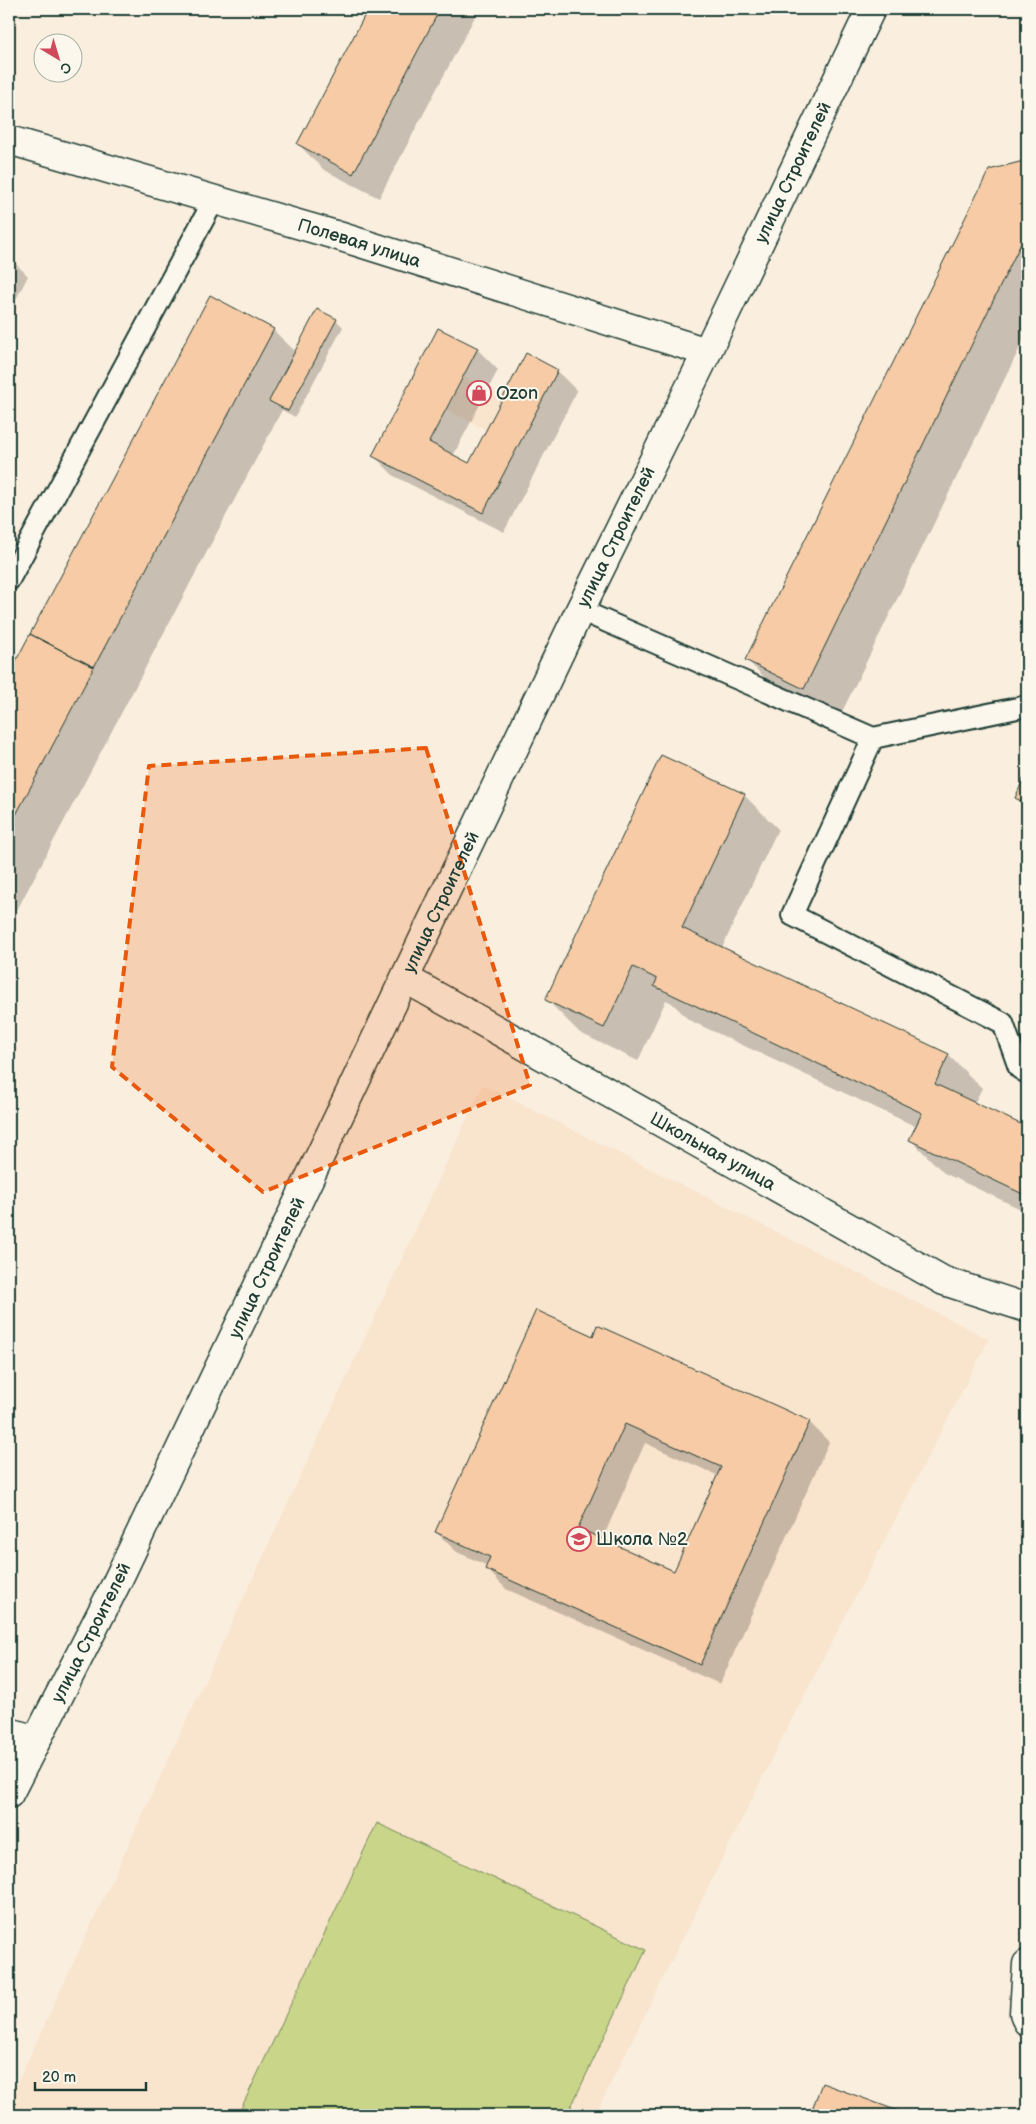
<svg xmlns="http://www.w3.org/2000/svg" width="1036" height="2124" viewBox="0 0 1036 2124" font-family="'Balsamiq Sans',sans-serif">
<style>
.built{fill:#f9e4cd}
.green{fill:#c9d588;stroke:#74895e}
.shadow{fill:#0003;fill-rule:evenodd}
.building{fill:#f7cba6;stroke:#1f3d34;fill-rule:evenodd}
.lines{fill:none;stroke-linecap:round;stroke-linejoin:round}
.lane-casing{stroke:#1f3d34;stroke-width:24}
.street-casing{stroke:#1f3d34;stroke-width:31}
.lane{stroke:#fbf7ec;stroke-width:20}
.street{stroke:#fbf7ec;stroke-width:28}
.marked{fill:#e8590c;fill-opacity:0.2;stroke:#e8590c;stroke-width:4;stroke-dasharray:10 6;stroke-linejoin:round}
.labels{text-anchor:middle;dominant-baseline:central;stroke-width:4;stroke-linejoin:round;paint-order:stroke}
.street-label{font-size:18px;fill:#1f3d34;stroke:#fbf7ec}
.poi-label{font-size:18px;fill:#1f3d34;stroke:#fbf7ec;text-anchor:start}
</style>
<rect width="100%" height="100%" fill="#faeede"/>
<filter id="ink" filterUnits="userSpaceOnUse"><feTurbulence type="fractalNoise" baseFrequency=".02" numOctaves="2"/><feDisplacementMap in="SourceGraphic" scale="10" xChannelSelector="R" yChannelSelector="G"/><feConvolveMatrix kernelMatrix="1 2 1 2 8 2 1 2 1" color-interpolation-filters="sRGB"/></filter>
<g filter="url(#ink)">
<!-- built -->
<path class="built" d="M464 377 504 397 487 430 447 410Z
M483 1085 989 1339 782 1738 595 2115H9V2101Z"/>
<!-- green -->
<path class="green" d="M377 1823 646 1950 567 2115H238Z"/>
<!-- shadow -->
<path class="shadow" d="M369 9H479L379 198 324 170 298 144Z
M1027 161V333L837 722 780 693 746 659 989 171Z
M9 257 28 276 9 313Z
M210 297 273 330 296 352 336 320 343 327 295 417 282 410 9 925V678Z
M439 330 477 349 498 370 453 456 469 464 557 371 577 391 504 532 394 476 374 456Z
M662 756 744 795 778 829 722 948 948 1055 982 1088 974 1104 1027 1129V1212L944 1173 911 1140 917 1127 689 1020 672 1003 666 1000 638 1061 580 1033 547 1000Z
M1027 774V809L1016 798Z
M594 1337 809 1422 829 1442 720 1684 506 1589 486 1568 488 1566 457 1552 436 1532ZM645 1443 719 1476 675 1573 602 1540Z
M823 2085 906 2115H811Z"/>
<!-- building -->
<path class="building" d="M368 9H440L353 174 297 144Z
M1027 160V231L804 689 745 660 989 170Z
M210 295 274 329 94 667 30 634Z
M317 309 337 319 288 411 269 401Z
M438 328 478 348 429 442 469 463 526 353 558 370 483 513 372 456Z
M30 634 94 667 9 828V674Z
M661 755 745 794 682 928 949 1054 935 1084 1027 1127V1196L909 1140 922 1113 654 986 657 979 633 967 604 1028 545 1000Z
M1027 771V804L1015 798Z
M536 1310 593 1336 597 1325 810 1421 700 1665 485 1569 490 1557 435 1532ZM625 1424 721 1467 674 1571 578 1528Z
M822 2083 909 2115H810Z"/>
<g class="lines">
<defs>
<path id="lane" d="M9 580 214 200
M580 610 873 738 792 915 1003 1023 1019 1068 1027 1073
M873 738 1027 706"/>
<g id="street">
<path id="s1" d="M9 140 332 234 707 352"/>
<path id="s2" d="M406 979 944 1281 1027 1308"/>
<path d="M9 1732 36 1740"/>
<path id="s3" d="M9 1794 116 1584 580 610 707 352 871 9"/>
<path d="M1027 1964 1024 2013 1027 2021"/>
</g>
</defs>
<!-- lane casing -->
<use href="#lane" class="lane-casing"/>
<!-- street casing -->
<use href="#street" class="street-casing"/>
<!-- lane -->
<use href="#lane" class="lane"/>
<!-- street -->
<use href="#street" class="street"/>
</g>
</g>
<!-- marked area -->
<path class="marked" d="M426 748 530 1085 263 1192 112 1067 149 766Z"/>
<!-- icons -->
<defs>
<symbol id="shop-ring" viewBox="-11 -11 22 22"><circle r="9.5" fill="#fbf7ec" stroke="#d1495b" stroke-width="1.5"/><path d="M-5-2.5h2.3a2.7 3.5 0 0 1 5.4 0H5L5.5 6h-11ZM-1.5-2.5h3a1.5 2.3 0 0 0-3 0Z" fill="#d1495b"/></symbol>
<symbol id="school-ring" viewBox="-11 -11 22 22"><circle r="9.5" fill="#fbf7ec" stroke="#d1495b" stroke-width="1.5"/><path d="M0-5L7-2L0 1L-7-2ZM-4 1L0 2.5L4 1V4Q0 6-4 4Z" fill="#d1495b"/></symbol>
</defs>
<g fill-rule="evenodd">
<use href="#shop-ring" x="465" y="379" width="28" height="28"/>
<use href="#school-ring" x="565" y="1525" width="28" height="28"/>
</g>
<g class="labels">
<!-- street labels -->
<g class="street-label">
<text stroke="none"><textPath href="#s3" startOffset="1801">улица Строителей</textPath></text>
<text stroke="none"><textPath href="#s1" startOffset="365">Полевая улица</textPath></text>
<text stroke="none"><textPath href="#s3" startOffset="1396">улица Строителей</textPath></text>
<text stroke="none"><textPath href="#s3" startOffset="991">улица Строителей</textPath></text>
<text stroke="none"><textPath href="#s2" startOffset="352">Школьная улица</textPath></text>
<text stroke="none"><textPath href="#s3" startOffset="586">улица Строителей</textPath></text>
<text stroke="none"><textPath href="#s3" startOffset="181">улица Строителей</textPath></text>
</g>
<!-- poi labels -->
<g class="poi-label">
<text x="496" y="393">Ozon</text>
<text x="596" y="1539">Школа №2</text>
</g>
</g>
<!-- margin -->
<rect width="1036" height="2124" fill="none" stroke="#fbf7ec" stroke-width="30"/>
<rect x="15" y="15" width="1006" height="2094" fill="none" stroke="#1f3d34" stroke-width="2" filter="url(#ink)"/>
<!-- north arrow -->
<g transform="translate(58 58) rotate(142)"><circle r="24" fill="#fbf7ec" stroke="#a3ada2"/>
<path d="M0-4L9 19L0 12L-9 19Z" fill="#d1495b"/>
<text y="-8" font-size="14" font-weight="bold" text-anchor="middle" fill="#1f3d34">С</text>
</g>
<!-- scale -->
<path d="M35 2082v8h111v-8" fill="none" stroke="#1f3d34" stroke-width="2.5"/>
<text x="42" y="2082" font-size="15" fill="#1f3d34" stroke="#fbf7ec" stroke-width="4" paint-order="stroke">20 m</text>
</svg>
